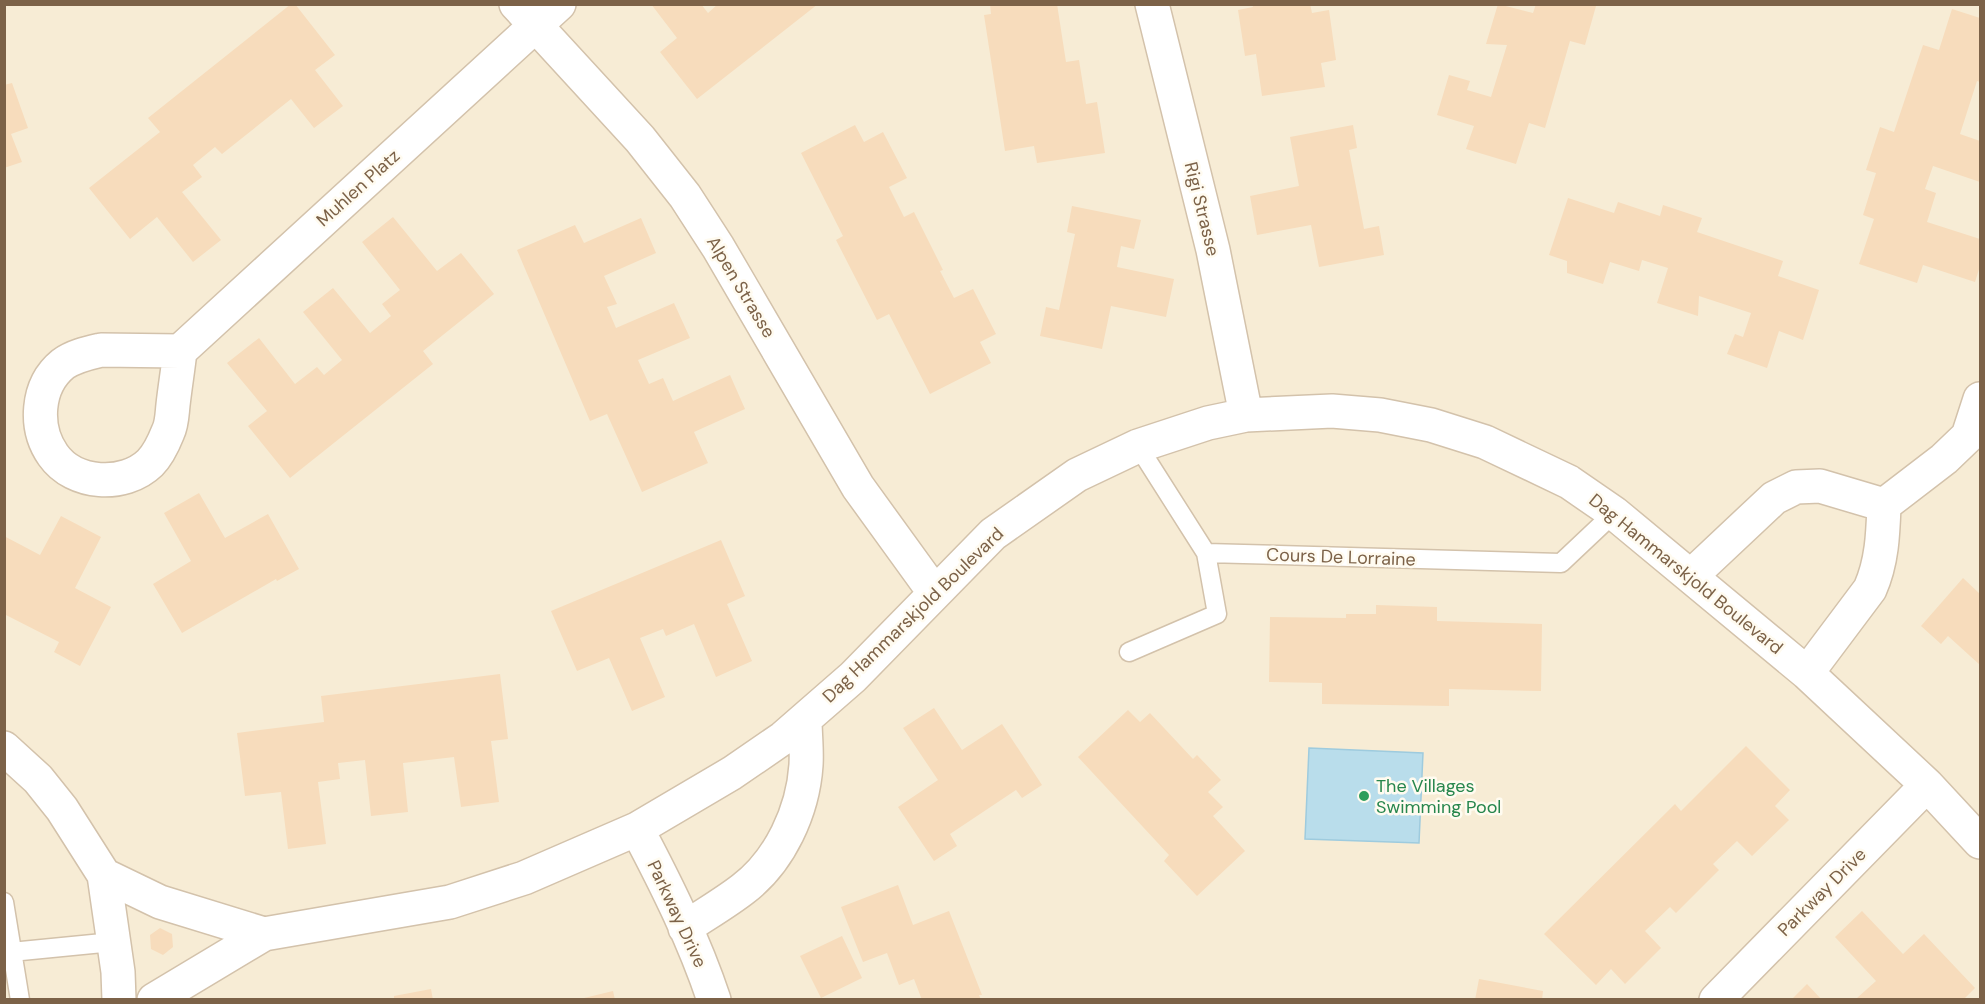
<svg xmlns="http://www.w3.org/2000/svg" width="1985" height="1004" viewBox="0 0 1985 1004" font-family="'DM Sans',sans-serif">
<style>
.residential{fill:#f7ecd5}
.water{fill:#b9ddeb;stroke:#9ecbde;stroke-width:1.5}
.building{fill:#f7dcbc}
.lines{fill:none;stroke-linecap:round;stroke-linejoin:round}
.lane-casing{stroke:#d3c2ab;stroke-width:21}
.street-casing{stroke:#d3c2ab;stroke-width:36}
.lane{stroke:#fff;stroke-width:18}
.street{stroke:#fff;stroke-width:33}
.leisure-dot{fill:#2e9e5b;stroke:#fffbf0;stroke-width:2}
.labels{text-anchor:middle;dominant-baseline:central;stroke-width:5;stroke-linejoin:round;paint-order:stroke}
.street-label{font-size:18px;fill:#7c6248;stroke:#fffbf0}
.leisure-label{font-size:18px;fill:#27864d;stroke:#fffbf0;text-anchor:start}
</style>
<rect width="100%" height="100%" fill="#fff9e7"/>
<!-- residential -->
<path class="residential" d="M5 5H1980V999H5Z"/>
<!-- water -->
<path class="water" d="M1309 748 1423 753 1419 843 1305 839Z"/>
<!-- building -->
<path class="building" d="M291 4H295L335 55 315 70 343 106 314 128 291 99 222 154 215 147 193 165 202 177 182 192 221 240 193 262 157 217 130 239 89 188 160 132 148 118Z
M651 4H701L708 13 718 4H818L697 99 660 52 677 38Z
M990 4H1057L1066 62 1079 60 1086 104 1097 102 1105 153 1037 163 1034 146 1005 151 984 15 991 14Z
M1252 4H1310L1312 13 1329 10 1336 60 1321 63 1325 87 1262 96 1256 54 1245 56 1238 10 1253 7Z
M1498 4 1533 13 1536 4 1596 6 1585 45 1570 41 1545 128 1529 123 1516 164 1466 149 1474 126 1437 115 1449 75 1470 81 1467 90 1491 97 1507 45 1486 44Z
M1952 9 1980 18V82L1977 81 1960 134 1980 141V182L1933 166 1925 189 1936 193 1927 222 1980 239V266L1975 282 1923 265 1917 283 1859 264 1874 219 1863 215 1876 173 1866 170 1880 127 1894 132 1923 45 1939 50Z
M12 83 28 128 11 134 22 162 4 168V85Z
M855 125 864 142 883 132 907 178 889 187 904 217 914 212 943 270 940 271 954 298 973 289 996 334 980 342 991 363 930 394 889 314 877 320 836 240 843 236 801 153Z
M1353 125 1357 148 1349 150 1364 229 1379 226 1384 255 1319 267 1311 225 1257 235 1250 196 1299 186 1290 137Z
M1568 198 1614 213 1618 202 1660 216 1663 205 1702 218 1697 232 1783 261 1778 276 1819 290 1803 340 1779 331 1767 368 1727 354 1735 334 1743 337 1751 313 1699 296 1698 316 1657 303 1668 268 1642 260 1639 271 1610 262 1603 284 1567 273V261L1549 255Z
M1072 206 1141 220 1134 249 1121 246 1117 267 1174 279 1166 317 1111 306 1102 349 1040 336 1046 307 1059 310 1075 234 1067 232Z
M393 217 437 271 461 253 494 294 423 351 433 364 290 478 248 426 267 411 227 363 259 338 295 384 317 367 324 375 342 360 303 312 333 288 370 333 391 316 382 304 400 290 362 242Z
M641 218 656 253 604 276 617 304 607 307 616 328 674 303 690 338 638 360 649 384 663 378 673 401 730 375 745 409 694 432 708 463 642 492 607 414 590 421 517 250 575 225 584 243Z
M199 493 225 538 268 514 299 569 277 581 276 579 182 633 153 584 191 561 164 513Z
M61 516 101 537 75 588 111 607 80 666 54 652 59 642 4 614V536L40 555Z
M721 540 745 596 727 604 752 661 716 677 694 624 666 636 663 629 640 638 665 697 632 711 609 658 577 671 551 611Z
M1963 578 1980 594V665L1948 636 1941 644 1921 626Z
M1376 605 1437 607V621L1542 624 1541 691 1449 689V706L1322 704V683L1269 682 1270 617 1346 618V614H1376Z
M500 674 508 739 491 741 499 802 461 807 454 757 403 763 408 812 371 816 365 760 338 763 340 779 318 782 326 844 288 849 281 792 245 796 237 733 324 722 321 696Z
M934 708 962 750 1002 724 1042 785 1022 798 1016 790 950 834 957 846 934 861 898 807 938 780 903 728Z
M1128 710 1140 722 1150 713 1193 759 1197 755 1221 780 1208 792 1223 807 1213 816 1245 851 1197 896 1164 861 1169 855 1078 757Z
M1746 746 1790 790 1775 806 1789 820 1752 856 1737 841 1713 864 1719 870 1676 913 1670 907 1645 931 1661 948 1625 984 1611 969 1596 985 1544 934 1675 804 1681 811Z
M898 885 913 925 949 911 982 995H979L981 1000H922L914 979 899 985 887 953 863 962 841 907Z
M1862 911 1903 954 1924 934 1975 988 1963 1000H1858L1857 998 1876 981 1835 937Z
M160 928 172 934 173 947 163 955 151 949 150 935Z
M842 936 862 978 821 998 800 956Z
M1479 979 1543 991 1542 1000H1475Z
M1807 984 1822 1000H1791Z
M431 989 433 1000H394V996Z
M613 991 615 1000H580V999Z"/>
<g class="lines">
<defs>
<path id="lane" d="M1206 553 1561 563 1614 513
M1129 652 1217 614 1206 553 1138 446
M4 902 20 1000
M11 952 113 942"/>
<path id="street" d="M516 4 640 139 685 196 718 247 858 487 934 592
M1152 4 1213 250 1246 415
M101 350 180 351C178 369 175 387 173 405 172 414 172 424 168 432 164 442 158 455 150 463 124 488 74 485 53 455 34 428 36 386 63 364 74 356 88 353 101 350Z
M180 351 559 4
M1691 576 1774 498 1796 487 1820 486 1884 505
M1807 673 1870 589C1882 562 1883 534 1884 505L1944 459 1968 436 1980 399
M4 748 38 779 62 809 104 875 118 972 119 1000
M637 829C666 884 694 940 714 1000
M104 875 160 902 264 934
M685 928C704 915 725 903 743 889 780 861 803 811 806 765 807 750 805 734 805 719
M154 1000 264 934 450 902 524 878 637 829 732 773 783 738 853 677 993 534 1077 475 1138 446 1208 423 1246 415 1332 411 1380 415 1431 425 1485 442 1569 482 1614 513 1807 673 1927 785 1980 842
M1716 1000 1927 785"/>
</defs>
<!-- lane casing -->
<use href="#lane" class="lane-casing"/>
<!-- street casing -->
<use href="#street" class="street-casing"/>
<!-- lane -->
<use href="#lane" class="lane"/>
<!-- street -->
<use href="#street" class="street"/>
</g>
<!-- markers -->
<circle class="leisure-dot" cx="1364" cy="796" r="6"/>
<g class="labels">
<!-- street labels -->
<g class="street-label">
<text transform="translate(358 188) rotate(-42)">Muhlen Platz</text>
<text transform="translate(1202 209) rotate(76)">Rigi Strasse</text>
<text transform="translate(741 287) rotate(59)">Alpen Strasse</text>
<text transform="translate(1341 557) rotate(2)">Cours De Lorraine</text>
<text transform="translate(1686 574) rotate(39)">Dag Hammarskjold Boulevard</text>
<text transform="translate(913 615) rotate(-44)">Dag Hammarskjold Boulevard</text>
<text transform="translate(1822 892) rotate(-45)">Parkway Drive</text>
<text transform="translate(677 914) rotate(65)">Parkway Drive</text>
</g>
<!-- leisure labels -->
<g class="leisure-label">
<text x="1376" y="786">The Villages<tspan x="1376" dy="21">Swimming Pool</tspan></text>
</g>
</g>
<!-- border -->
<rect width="1985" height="1004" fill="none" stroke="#7c6248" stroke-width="12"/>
</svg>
